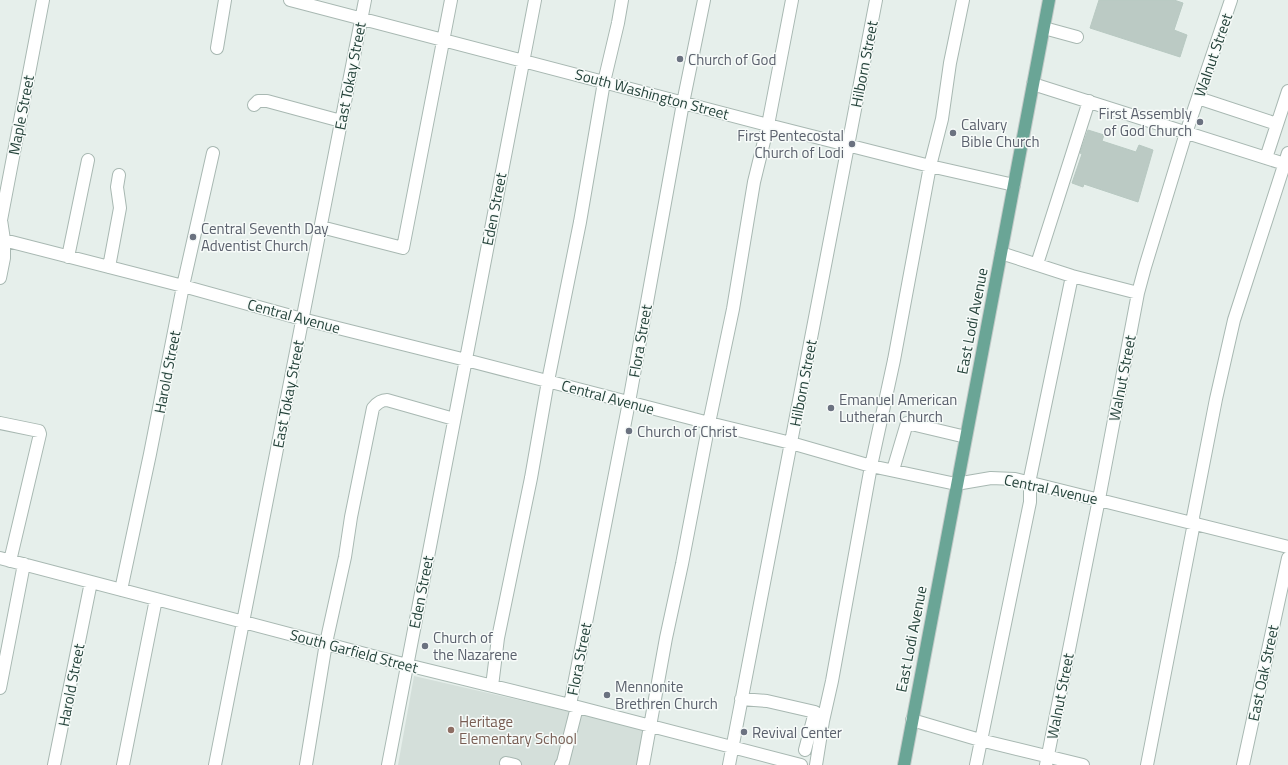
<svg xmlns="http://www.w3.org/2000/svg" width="1288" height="765" viewBox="0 0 1288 765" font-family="'Titillium Web',sans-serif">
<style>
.built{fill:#d4dfda}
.building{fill:#bbcac4;stroke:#b8c9c2}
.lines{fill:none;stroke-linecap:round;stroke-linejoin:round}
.minor-casing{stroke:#a8b8b2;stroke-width:14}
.major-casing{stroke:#c2cac8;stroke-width:14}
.minor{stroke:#fff;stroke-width:12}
.major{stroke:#6aa596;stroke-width:12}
.worship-dot{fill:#6b7280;stroke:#f7fbf9;stroke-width:1.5}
.education-dot{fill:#8d6e63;stroke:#f7fbf9;stroke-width:1.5}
.labels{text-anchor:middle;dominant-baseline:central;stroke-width:3;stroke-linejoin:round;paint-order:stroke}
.street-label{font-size:15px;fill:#24423a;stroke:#f7fbf9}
.worship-label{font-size:15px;fill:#5b616d;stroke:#f7fbf9;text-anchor:start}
.education-label{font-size:15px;fill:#785e54;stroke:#f7fbf9;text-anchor:start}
</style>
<rect width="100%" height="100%" fill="#e6efeb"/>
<!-- built -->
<path class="built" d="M414 676 646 729 640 765H398Z"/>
<!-- building -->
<path class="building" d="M1099 0H1174L1183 3 1174 30 1187 35 1180 57 1090 28Z
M1088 130 1104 135 1102 141 1136 152 1139 145 1153 150 1138 202 1084 184 1083 187 1072 183 1082 154 1080 153Z"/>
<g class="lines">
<defs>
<path id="minor" d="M290 0 768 125 930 166 1014 185
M1044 28 1077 37
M217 48 225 0
M1033 84 1288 165
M1198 98 1277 124
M254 105 258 101H267L341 121
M1266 158 1288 91
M321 227 403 248 451 0
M0 239 183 286 302 319 466 360 709 423 791 443 871 466 956 484 991 478 1015 479 1288 547
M1001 253 1072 276 1138 293
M68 257 88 160
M1037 264 1089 101
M109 267 120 208 117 187 119 175
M0 278 4 258V240L1 220 43 0
M0 423 39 431 40 434 10 561
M893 470 907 423 966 437
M0 558 407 665 570 705 801 765
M121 590 150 454 183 286 213 153
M492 686 498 638 531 478 548 381 580 222 604 82 618 23 622 0
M0 688 24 564
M741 699 767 701 815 712 805 750
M570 705 629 402 683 103 704 0
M912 720 980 740 1083 765
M506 763 515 765
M54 765 91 582
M123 765 156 599
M215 765 365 0
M306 765 326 643 345 557 351 517 373 408C377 403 381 400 387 400L454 419
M388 765 535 0
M561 765 563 762 577 707
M643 765 666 638 682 564 709 423 733 309 754 182 768 125 792 0
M729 765 876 0
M816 765 823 721 832 681 871 466 894 360 930 166 942 119 950 63 963 0
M976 765 1030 502V478L1072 276
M1046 765 1099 499 1138 293 1145 267 1186 133 1231 0
M1147 765 1194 523 1193 517 1216 399 1234 320 1288 153
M1243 765 1288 558"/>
<path id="major" d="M904 765 1049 0"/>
</defs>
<!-- minor casing -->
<use href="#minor" class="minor-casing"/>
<!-- major casing -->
<use href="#major" class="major-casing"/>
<!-- minor -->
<use href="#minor" class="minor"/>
<!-- major -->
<use href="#major" class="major"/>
</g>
<!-- markers -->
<g class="worship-dot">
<circle cx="680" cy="59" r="4"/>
<circle cx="1200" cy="122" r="4"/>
<circle cx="953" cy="133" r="4"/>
<circle cx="852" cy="144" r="4"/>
<circle cx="193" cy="237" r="4"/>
<circle cx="831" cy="408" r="4"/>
<circle cx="629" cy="431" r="4"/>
<circle cx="425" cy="646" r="4"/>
<circle cx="607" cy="695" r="4"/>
<circle cx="744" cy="732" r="4"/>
</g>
<circle class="education-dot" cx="451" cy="730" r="4"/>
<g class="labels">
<!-- street labels -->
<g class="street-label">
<text transform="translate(1213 55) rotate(-71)">Walnut Street</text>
<text transform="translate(864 64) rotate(-79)">Hilborn Street</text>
<text transform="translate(350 76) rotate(-79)">East Tokay Street</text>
<text transform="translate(652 94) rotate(15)">South Washington Street</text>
<text transform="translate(21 115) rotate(-79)">Maple Street</text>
<text transform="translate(494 209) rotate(-79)">Eden Street</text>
<text transform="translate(294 316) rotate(15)">Central Avenue</text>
<text transform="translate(972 321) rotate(-79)">East Lodi Avenue</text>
<text transform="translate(640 341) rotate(-80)">Flora Street</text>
<text transform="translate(167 372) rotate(-79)">Harold Street</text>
<text transform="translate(1122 378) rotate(-79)">Walnut Street</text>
<text transform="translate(803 383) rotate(-79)">Hilborn Street</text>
<text transform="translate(288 394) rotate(-79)">East Tokay Street</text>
<text transform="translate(608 397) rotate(15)">Central Avenue</text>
<text transform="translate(1051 489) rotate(12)">Central Avenue</text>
<text transform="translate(421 592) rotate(-79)">Eden Street</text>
<text transform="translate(911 639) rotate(-79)">East Lodi Avenue</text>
<text transform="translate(354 651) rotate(15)">South Garfield Street</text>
<text transform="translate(579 659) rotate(-79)">Flora Street</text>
<text transform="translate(1263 673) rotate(-78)">East Oak Street</text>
<text transform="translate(71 685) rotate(-79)">Harold Street</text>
<text transform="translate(1060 696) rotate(-79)">Walnut Street</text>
</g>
<!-- worship labels -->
<g class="worship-label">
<text x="688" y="59">Church of God</text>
<text x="1192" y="113" text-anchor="end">First Assembly<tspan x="1192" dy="17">of God Church</tspan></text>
<text x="961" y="124">Calvary<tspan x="961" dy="17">Bible Church</tspan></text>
<text x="844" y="135" text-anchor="end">First Pentecostal<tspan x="844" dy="17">Church of Lodi</tspan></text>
<text x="201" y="228">Central Seventh Day<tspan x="201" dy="17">Adventist Church</tspan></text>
<text x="839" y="399">Emanuel American<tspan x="839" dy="17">Lutheran Church</tspan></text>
<text x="637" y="431">Church of Christ</text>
<text x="433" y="637">Church of<tspan x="433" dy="17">the Nazarene</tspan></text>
<text x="615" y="686">Mennonite<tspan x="615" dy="17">Brethren Church</tspan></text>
<text x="752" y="732">Revival Center</text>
</g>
<!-- education labels -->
<g class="education-label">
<text x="459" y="721">Heritage<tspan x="459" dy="17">Elementary School</tspan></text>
</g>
</g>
</svg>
